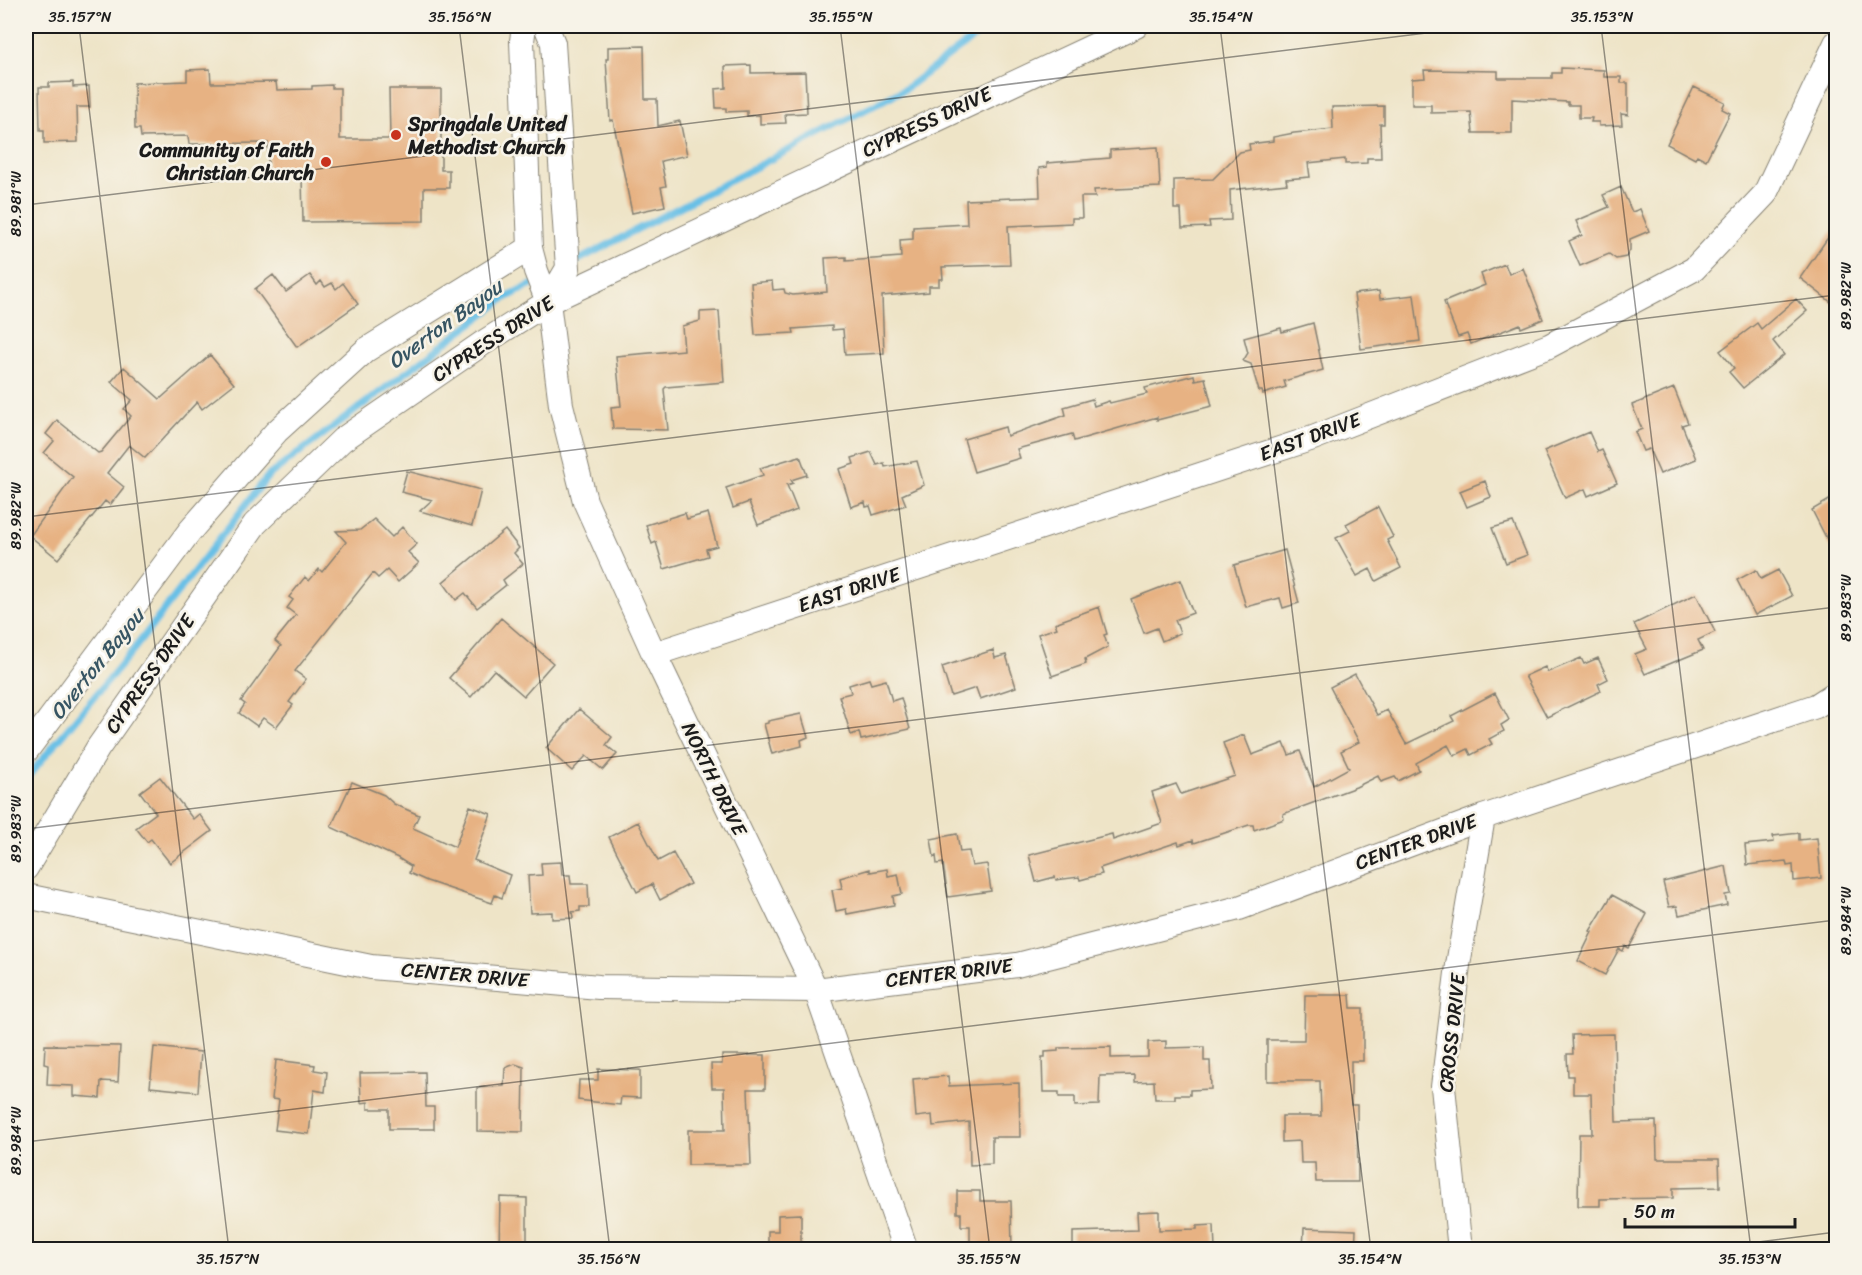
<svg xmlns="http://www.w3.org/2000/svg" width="1862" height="1275" viewBox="0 0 1862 1275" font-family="Sriracha,sans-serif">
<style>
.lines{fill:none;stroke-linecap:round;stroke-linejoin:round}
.stream{stroke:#69c0e6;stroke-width:7}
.building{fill:#e7b283}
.street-casing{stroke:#858072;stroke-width:26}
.street{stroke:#fff;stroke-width:24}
.ticks{fill:none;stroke:#1c1c1c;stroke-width:1.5;stroke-opacity:0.45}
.poi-dot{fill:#c8321e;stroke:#f7f3e8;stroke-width:2}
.labels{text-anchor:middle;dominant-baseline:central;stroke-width:5;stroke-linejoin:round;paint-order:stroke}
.street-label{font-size:20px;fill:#1c1c1c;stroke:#f7f3e8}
.poi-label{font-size:20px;font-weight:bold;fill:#1c1c1c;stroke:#f7f3e8;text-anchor:start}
.water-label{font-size:21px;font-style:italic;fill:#375563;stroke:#f7f3e8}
.neatline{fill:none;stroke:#1c1c1c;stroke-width:2}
.ticks-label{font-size:15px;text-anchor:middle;fill:#1c1c1c}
</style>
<rect width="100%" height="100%" fill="#f7f3e8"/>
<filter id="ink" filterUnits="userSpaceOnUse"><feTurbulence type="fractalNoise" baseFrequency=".0167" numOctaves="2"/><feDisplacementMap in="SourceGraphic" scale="12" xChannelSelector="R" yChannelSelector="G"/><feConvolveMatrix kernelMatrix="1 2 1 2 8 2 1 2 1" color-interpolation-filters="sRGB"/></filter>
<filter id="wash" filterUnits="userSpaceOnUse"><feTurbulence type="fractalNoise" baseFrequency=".008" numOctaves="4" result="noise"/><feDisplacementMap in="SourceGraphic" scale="24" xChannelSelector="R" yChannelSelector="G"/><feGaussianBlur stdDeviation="1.35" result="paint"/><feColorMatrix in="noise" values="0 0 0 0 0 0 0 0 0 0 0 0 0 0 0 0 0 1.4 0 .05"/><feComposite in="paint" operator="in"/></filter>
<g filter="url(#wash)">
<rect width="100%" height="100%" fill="#eee4c7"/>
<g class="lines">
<!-- stream -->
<path class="stream" d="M573 263 905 89 989 26
M26 779 134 649 268 476 504 299 537 282"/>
</g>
<g id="blocks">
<!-- building -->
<path class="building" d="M644 46 645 99H657L658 126 680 121 687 155 661 161 666 186 661 187 665 206 632 213 613 120 610 121 606 59H608V47Z
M751 65V73L805 72 807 113 785 114 786 123 760 124V115L747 116V111L726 112V108H716L715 89 726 88 725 66Z
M1561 68 1604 70V77H1621V83H1628V115L1621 114 1622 125 1599 126V122H1591L1592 118H1579V105H1568V102L1512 99V133H1473L1471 112 1431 113V105H1412V79L1425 78 1424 70 1498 71V78H1552V73H1561Z
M210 69 211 83 276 82 277 90 312 89V86L332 85V88H340V139H390L389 89H441V170H449V188H424V221L303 222 302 176H268V143L189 144 188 136 141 137 140 129H135L134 83 187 81V70Z
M73 82V87L89 86 90 107H77L78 142 44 143V130H40L39 87H49V83Z
M1694 87 1725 102 1722 109 1730 113 1706 160 1697 155 1695 159 1667 144Z
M1384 106V124H1380L1381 158H1367V163L1345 164V159L1308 163 1310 177 1286 179 1287 184 1230 190 1231 220 1209 221 1210 227 1182 228 1181 209H1174V180L1213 179 1240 152 1250 150 1249 144 1273 141V137L1294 133 1333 129 1332 107Z
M1158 147 1160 187 1094 190 1095 197H1081L1082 218H1072V223L1008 226 1010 265 942 267 943 279H939V286H929V292L882 296 884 353 845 355 843 329 832 330V326L793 329 794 333 755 335 751 283 772 281 773 290 784 289 785 293 793 295 827 292 825 258 846 257V261L901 257 900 240 913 239V227L967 224 966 200 1040 197 1039 168 1047 167V163L1110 158V150Z
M1621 187 1632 212 1640 209 1649 231 1630 239V250L1626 257 1616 259 1609 254 1580 266 1569 241 1582 235 1576 221 1609 207 1603 195Z
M1836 226V306L1800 278Z
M1505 264 1509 274 1523 268 1543 319 1521 328 1520 324 1471 344 1467 334 1458 337 1444 302 1485 285 1481 274Z
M273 275 286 292 310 275 317 285 321 281 325 287 332 283 336 289 343 283 358 304 297 347 255 289Z
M1379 291 1380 299 1414 295 1420 341 1361 349 1354 294Z
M1796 299 1807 311 1773 341 1784 355 1743 388 1729 372 1734 368 1720 351 1757 323 1761 329Z
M719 311 724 382 666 387 664 389 668 430 613 429 611 407 621 406 616 356 684 350 682 326 700 321V312Z
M1313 323 1323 370 1284 381 1286 387 1263 394 1262 391H1259L1251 364 1243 361 1248 353 1244 338 1281 328 1282 332Z
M210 355 234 384 202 409 197 402 145 458 129 445 107 473 124 487 110 505 105 501 58 559 30 536 73 477 44 453 54 441 46 434 57 420 98 453 101 452 131 416 124 409 132 400 111 382 124 367 160 399Z
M1194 375 1195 380 1205 378 1212 406 1157 420V417L1074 441 1072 434 1017 449 1020 458 974 472 964 439 1005 427 1007 436 1066 415 1064 407 1092 399 1094 406 1109 401 1110 403 1147 394 1145 388Z
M1674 388 1688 423 1682 425 1696 459 1660 474 1649 449 1643 451 1635 432 1642 429 1632 405Z
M1589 432 1598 452 1602 450 1617 483 1588 496 1585 489 1565 498 1544 451Z
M871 452 877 465 884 463 885 467 917 461 924 485 902 495 906 505 873 515 870 506 866 507 865 502 851 507 839 469 854 464 852 458Z
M800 456 807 475 791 480 793 483 787 485 797 510 758 525 749 502 733 508 726 488 763 475 760 468Z
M407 471 481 490 472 526 420 511 432 500 401 492Z
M1485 481 1491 497 1467 507 1460 491Z
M1836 496V557L1812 510Z
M1378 507 1393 537 1387 540 1401 568 1376 581 1370 569 1357 576 1336 538 1350 531 1346 524Z
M685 513 687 519 708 513 717 546 706 549 708 556 664 569 656 542 652 544 646 525Z
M374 519 392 537 402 527 417 544 408 552 419 563 398 582 387 570 378 578 373 573 295 671 306 679 289 702 293 705 276 727 263 718 257 726 239 713 245 704 241 701 281 646 275 641 296 615 287 608 293 600 289 597 305 577 309 581 319 569 322 572 346 542 336 531 360 530Z
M1513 522 1527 555 1506 563 1492 528Z
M505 530 519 548 514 553 523 564 503 580 506 585 477 608 465 593 456 600 443 582Z
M1285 550 1299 603 1283 608 1280 598 1246 607 1234 565Z
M1756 570 1761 579 1778 570 1792 596 1755 615 1737 580Z
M1180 580 1193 613 1175 620 1180 633 1162 641 1157 628 1144 633 1131 599Z
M1696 594 1715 632 1698 640 1703 650 1645 674 1635 654 1647 649 1634 624Z
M1099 607 1107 634 1104 635 1108 647 1085 659 1086 664 1052 676 1038 634 1057 628 1055 623Z
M501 618 553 663 524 696 494 670 471 697 449 678Z
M993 650 995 658 1006 655 1016 687 980 699 976 688 951 696 942 667Z
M1581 658 1584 664 1598 658 1608 679 1598 684 1601 691 1547 717 1525 676 1545 667 1548 672Z
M1355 674 1377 715 1387 710 1406 744 1454 721 1451 716 1495 693 1509 720 1501 725 1504 731 1489 739 1492 744 1471 755 1468 749 1454 756 1448 745 1416 763 1419 770 1398 781 1395 777 1381 782 1378 776 1356 787 1283 814 1284 819 1254 830 1253 825H1249L1194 843 1193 840 1179 845 1178 842 1100 868 1102 874 1080 880 1079 877 1056 880 1055 877 1036 882 1029 855 1112 834 1113 840 1162 823 1152 792 1176 784 1181 794 1235 776 1223 743 1244 735 1252 755 1284 743 1289 755 1300 751 1314 787 1349 768 1341 751 1359 742 1330 687Z
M869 679 871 684 886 680 892 701 901 698 910 729 861 740 859 732 851 735 839 696 851 693 849 685Z
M579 709 612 737 606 745 617 754 603 770 586 756 572 771 546 748Z
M801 714 808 737 801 740 802 746 772 754 764 724 768 723V721Z
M160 777 193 819 199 814 212 831 170 863 151 839 147 842 136 828 156 813 140 792Z
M352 782 384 795 394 804 419 815 413 828 455 847 470 806 491 814 474 860 510 875 502 898 495 895 492 903 427 881 409 873 411 866 398 858 331 827Z
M638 822 658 861 673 853 690 884 660 900 652 884 637 892 609 837Z
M1799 833V840L1817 838 1821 878 1794 881 1793 865 1787 866 1786 861 1747 865 1745 845 1774 842 1773 836Z
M957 834 960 852 969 851 972 866 987 864 991 891 948 897 943 863 937 864 936 856 934 857 931 839Z
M561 862 562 875H570L571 884H588L589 907H580V911L572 912 573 918 552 919V912L530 913 528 876 542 875 541 863Z
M1726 866 1731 894 1725 895 1727 905 1679 915 1677 906 1669 907 1663 882Z
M870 869V872L887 869 888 876 898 874 902 894 893 896 894 905 847 914 846 909 836 911 832 890 842 888 840 878Z
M1612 895 1647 914 1629 948 1625 946 1623 951 1619 949 1605 975 1578 961 1592 932 1590 931Z
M1305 995H1350L1351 1008H1363V1061H1351V1105H1357L1358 1182H1316L1315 1163H1301L1300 1141 1282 1142V1116H1321L1320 1081H1267V1040H1304Z
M1614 1034 1616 1122 1656 1121 1657 1159H1719L1720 1187 1673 1188V1198L1600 1199V1206H1578L1579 1134H1592L1591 1094H1573V1076H1568L1567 1054H1573L1572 1035Z
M1166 1041V1048L1204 1047V1061H1210L1211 1089 1190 1090V1095H1175V1099H1155L1154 1081 1135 1082V1075L1100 1076 1099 1105 1075 1106V1097H1059V1092H1043L1042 1057H1045V1052L1058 1051V1048L1111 1047V1058L1148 1057V1042Z
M45 1045 120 1046 118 1082 101 1081 100 1098 74 1096V1086L47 1085 48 1065 44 1064Z
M154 1047 201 1052 198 1092 150 1087Z
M722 1055H765V1089H748L751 1165H688V1130H725L724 1088H712L711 1064H722Z
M276 1060 315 1065 314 1070 327 1072 325 1092 314 1090 309 1134 275 1130 279 1100 272 1099Z
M515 1064 524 1067 523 1132 477 1131V1088L504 1086 505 1068Z
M598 1069 640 1070V1098L621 1097 620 1105 578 1100 579 1080H598Z
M425 1072 426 1107H434V1129H389V1109H368V1102L361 1103 360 1073Z
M948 1076 949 1086 1019 1083 1020 1137H992V1164L970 1165 969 1122 933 1126 932 1115 916 1117 913 1079Z
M957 1191H980V1201H1011L1012 1250H986L981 1243H970V1226H961V1213H957Z
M500 1197 527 1198V1250H499Z
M1159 1211V1230L1197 1229V1226L1214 1225 1215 1250H1073V1232L1138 1230 1137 1212Z
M801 1214V1250H768V1231H778V1215Z
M1304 1228 1356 1230 1355 1250H1303Z"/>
</g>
</g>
<g filter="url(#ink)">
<use href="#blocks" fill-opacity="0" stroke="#858072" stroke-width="1.5"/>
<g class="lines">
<defs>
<path id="street" d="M524 26 522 41 530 248 536 271 548 302 561 405 585 501 654 654 816 990 906 1250
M546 26 553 43 568 268 548 302
M654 654 1313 438 1549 346 1694 269 1765 194 1836 43
M26 751 189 532 276 432 366 350 530 248
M26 868 98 748 255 524 342 440 483 343 548 302 1136 26
M26 896 371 967 599 987 816 990 1017 965 1239 908 1483 817 1816 706 1836 693
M1460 1250 1443 1087 1458 965 1483 817"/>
</defs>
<!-- street casing -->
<use href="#street" class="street-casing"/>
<!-- street -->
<use href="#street" class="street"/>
</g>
</g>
<!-- ticks -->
<path class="ticks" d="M79 26 229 1250M459 26 610 1250M840 26 990 1250M1220 26 1371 1250M1601 26 1751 1250M26 205 1483 26M26 517 1836 295M26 829 1836 607M26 1142 1836 920M1695 1250 1836 1232"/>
<!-- markers -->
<g class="poi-dot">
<circle cx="396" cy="135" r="6"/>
<circle cx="326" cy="162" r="6"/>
</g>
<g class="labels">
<!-- street labels -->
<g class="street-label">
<text transform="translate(927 122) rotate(-25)">CYPRESS DRIVE</text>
<text transform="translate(493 339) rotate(-33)">CYPRESS DRIVE</text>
<text transform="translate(1310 437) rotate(-20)">EAST DRIVE</text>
<text transform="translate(849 590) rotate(-18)">EAST DRIVE</text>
<text transform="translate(150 674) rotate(-55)">CYPRESS DRIVE</text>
<text transform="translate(714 779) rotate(64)">NORTH DRIVE</text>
<text transform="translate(1416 842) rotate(-20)">CENTER DRIVE</text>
<text transform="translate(949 973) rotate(-7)">CENTER DRIVE</text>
<text transform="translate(465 975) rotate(5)">CENTER DRIVE</text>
<text transform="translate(1452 1033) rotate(-84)">CROSS DRIVE</text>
</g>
<!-- poi labels -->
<g class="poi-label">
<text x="408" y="124">Springdale United<tspan x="408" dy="23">Methodist Church</tspan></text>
<text x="314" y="150" text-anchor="end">Community of Faith<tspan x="314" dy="23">Christian Church</tspan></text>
</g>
<!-- water labels -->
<g class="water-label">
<text transform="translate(445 324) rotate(-36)">Overton Bayou</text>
<text transform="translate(97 664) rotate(-51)">Overton Bayou</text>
</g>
</g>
<!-- margin -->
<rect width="1862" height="1275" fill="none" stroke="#f7f3e8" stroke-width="66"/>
<!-- scale -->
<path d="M1625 1218v9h170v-9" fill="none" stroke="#1c1c1c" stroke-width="3"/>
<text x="1634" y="1218" font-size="18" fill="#1c1c1c" stroke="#f7f3e8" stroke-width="4.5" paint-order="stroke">50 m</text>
<rect x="33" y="33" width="1796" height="1209" class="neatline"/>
<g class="ticks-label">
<text x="80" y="22">35.157°N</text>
<text x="460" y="22">35.156°N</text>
<text x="841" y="22">35.155°N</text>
<text x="1221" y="22">35.154°N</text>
<text x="1602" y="22">35.153°N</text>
<text transform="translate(16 204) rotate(-90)" y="5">89.981°W</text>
<text transform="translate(1846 296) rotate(-90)" y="5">89.982°W</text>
<text transform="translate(16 516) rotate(-90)" y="5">89.982°W</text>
<text transform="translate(1846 608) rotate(-90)" y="5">89.983°W</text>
<text transform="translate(16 829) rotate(-90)" y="5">89.983°W</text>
<text transform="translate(1846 921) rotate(-90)" y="5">89.984°W</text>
<text transform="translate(16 1141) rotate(-90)" y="5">89.984°W</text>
<text x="228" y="1264">35.157°N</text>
<text x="609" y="1264">35.156°N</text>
<text x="989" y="1264">35.155°N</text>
<text x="1370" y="1264">35.154°N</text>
<text x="1750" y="1264">35.153°N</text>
</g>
</svg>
